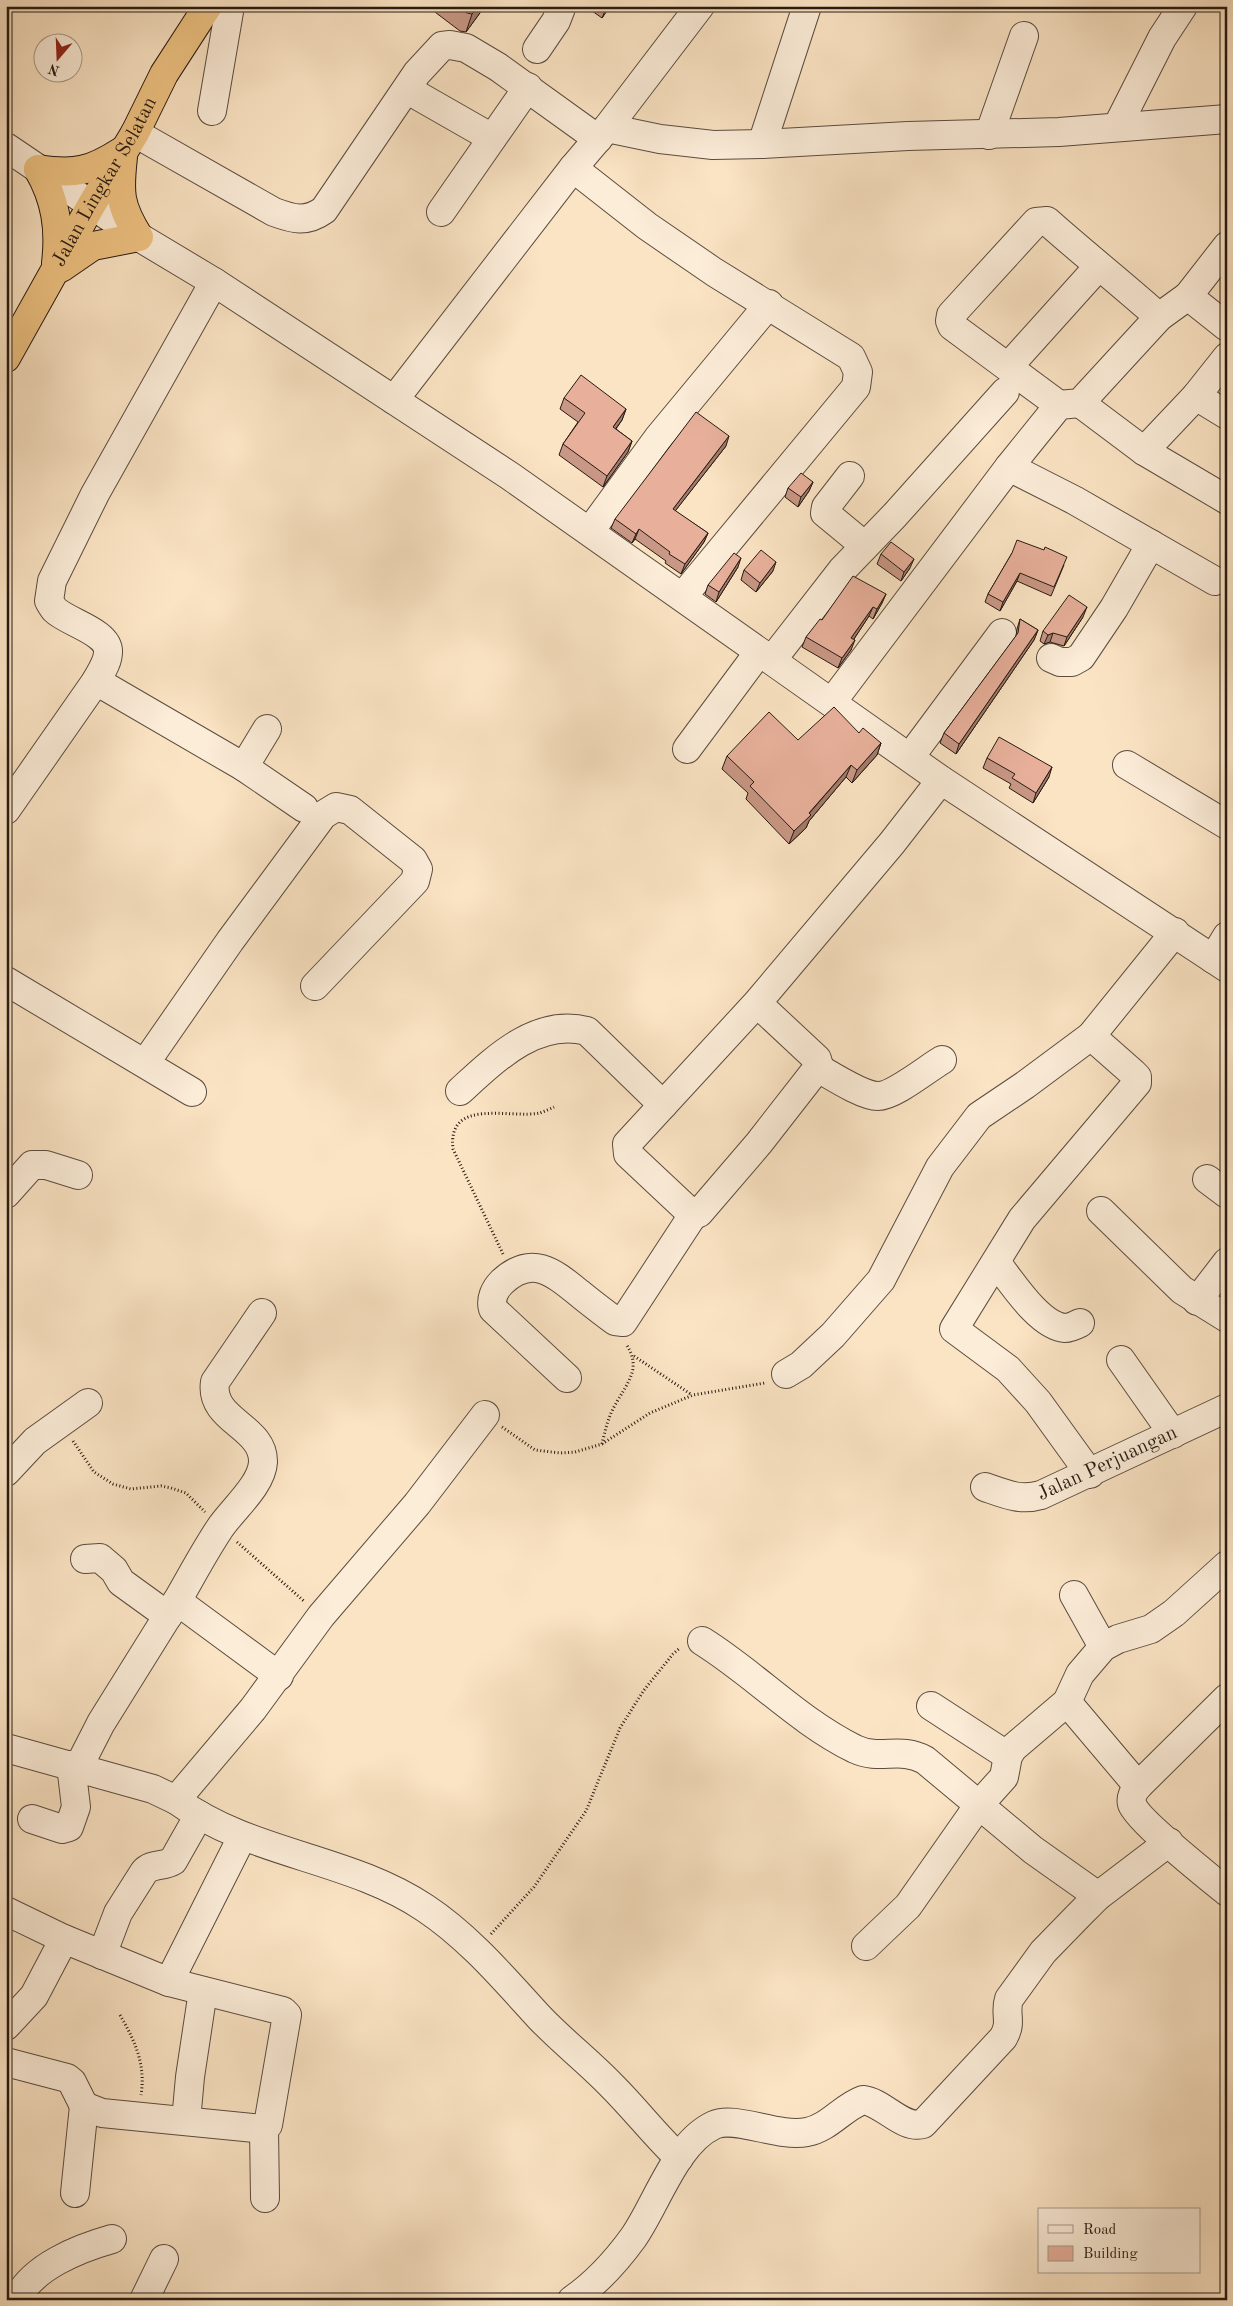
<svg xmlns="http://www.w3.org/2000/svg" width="1233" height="2306" viewBox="0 0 1233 2306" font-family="'Old Standard TT',serif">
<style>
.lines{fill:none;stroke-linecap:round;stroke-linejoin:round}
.minor-casing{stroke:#5b4c3f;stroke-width:30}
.highway-casing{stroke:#261a13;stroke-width:30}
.path{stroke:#261a13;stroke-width:3;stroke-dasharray:1 2.5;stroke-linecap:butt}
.minor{stroke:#fcedd9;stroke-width:28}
.highway{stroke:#eec282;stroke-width:28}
.wall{fill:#c89785;stroke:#261a13}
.shaded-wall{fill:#a27b6c;stroke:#261a13}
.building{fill:#e8b09b;stroke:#261a13}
.labels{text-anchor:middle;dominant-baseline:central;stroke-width:4.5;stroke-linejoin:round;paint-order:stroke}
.street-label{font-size:20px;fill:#261a13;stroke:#fcedd9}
</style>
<rect width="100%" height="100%" fill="#fbe4c4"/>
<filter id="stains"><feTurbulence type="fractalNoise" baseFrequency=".004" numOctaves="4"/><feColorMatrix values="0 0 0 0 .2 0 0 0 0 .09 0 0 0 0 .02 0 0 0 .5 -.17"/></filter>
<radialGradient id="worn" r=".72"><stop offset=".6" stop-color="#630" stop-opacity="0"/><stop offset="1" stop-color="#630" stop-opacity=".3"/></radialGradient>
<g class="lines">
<defs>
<g id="minor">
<path d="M537 49 556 21 561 8 559 6"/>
<path d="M408 90 492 138"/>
<path d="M212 111 230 6"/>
<path d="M1117 127 1162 38 1183 6"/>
<path d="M607 128 700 6"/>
<path d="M135 133 274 212C293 219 306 223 324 210L417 73 442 46 450 45 466 48 498 67 598 139"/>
<path d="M989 135 1024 36"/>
<path d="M762 144 807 6"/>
<path d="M6 147 139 237 214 282 510 476 941 780 1227 968"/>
<path d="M573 168 647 226 714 272 851 357 858 372 856 387 683 596"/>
<path d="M441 212 528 87"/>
<path d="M1188 296 1227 246"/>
<path d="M1008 367 1098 267"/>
<path d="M1196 396 1227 415"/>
<path d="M394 400 573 168 607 128 660 139 713 145 762 144 908 136 1059 132 1227 119"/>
<path d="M1080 403 1144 451 1227 500"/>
<path d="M1059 405 952 326 950 321 951 315 1036 222 1047 221C1084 254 1122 284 1159 317"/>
<path d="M1144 451 1196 396 1227 357"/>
<path d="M1009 467 1074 500 1215 581"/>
<path d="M850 476 826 507 825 513 865 546"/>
<path d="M590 531 658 438 769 304"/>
<path d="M1051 658 1060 662H1072L1081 657 1114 608 1151 544"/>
<path d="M772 660 842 570 895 515 1005 392"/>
<path d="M96 681 244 767 304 808"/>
<path d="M832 702 1009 467 1059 405 1080 403 1159 317 1188 296 1227 327"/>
<path d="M687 749 759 652"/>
<path d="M910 757 1002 633"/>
<path d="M1127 765 1227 825"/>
<path d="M244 767 267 729"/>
<path d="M6 810 96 681C101 672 108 662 108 652 109 632 67 622 55 610 53 608 51 604 49 601L52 581 95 494 214 282"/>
<path d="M1213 959 1227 936"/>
<path d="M6 981 192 1092"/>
<path d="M757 1003 817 1059 819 1066 759 1143 699 1213 693 1215 628 1154 627 1144 757 1003 892 843 941 780"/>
<path d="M146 1062 230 941 323 815 336 807 350 810 413 860 418 869 415 881 315 986"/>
<path d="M818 1068C832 1076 863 1096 878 1096 894 1096 928 1068 942 1060"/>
<path d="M460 1091C495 1059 536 1018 587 1031L663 1105"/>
<path d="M1207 1179 1227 1194"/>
<path d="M6 1194 32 1165H46L78 1175"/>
<path d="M1101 1211 1182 1290 1227 1318"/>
<path d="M996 1262C1011 1281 1039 1326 1065 1328 1070 1328 1076 1325 1080 1323"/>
<path d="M1197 1301 1227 1262"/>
<path d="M1121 1360 1173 1434"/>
<path d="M786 1374 801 1365 833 1335 881 1280 940 1167 979 1116 1025 1085 1091 1036 1175 932"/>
<path d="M567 1378 493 1309C490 1299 495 1289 502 1282 532 1254 553 1272 579 1293 591 1303 603 1312 615 1321L623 1322 693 1215"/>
<path d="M6 1472 35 1441 88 1403"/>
<path d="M1090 1474 1038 1402 1008 1369 954 1329 1022 1219 1137 1083V1077L1133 1073 1091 1036"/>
<path id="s1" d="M985 1487C1005 1494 1020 1501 1041 1495L1227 1408"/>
<path d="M85 1559 100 1558 114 1570 121 1582 168 1616"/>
<path d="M1074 1595 1103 1647"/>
<path d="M177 1601C191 1577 204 1552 220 1528 232 1510 262 1485 263 1462 264 1426 209 1421 215 1382L262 1313"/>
<path d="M702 1641C755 1674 798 1721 855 1749 881 1761 899 1746 925 1760L1033 1850 1098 1896"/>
<path d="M1227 1698 1138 1786C1134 1791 1130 1797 1132 1804 1137 1820 1210 1878 1227 1892"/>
<path d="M1067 1702 1138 1786"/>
<path d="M931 1706 1008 1756"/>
<path d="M6 1748 153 1789 176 1800 253 1709 321 1616 417 1504 485 1415"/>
<path d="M78 1768 101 1723 177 1601 279 1676"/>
<path d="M176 1800C251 1855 349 1857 425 1908 469 1937 505 1980 540 2018 563 2042 589 2062 612 2086 635 2109 655 2135 679 2158"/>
<path d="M32 1819 62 1829 69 1827 76 1807 71 1765"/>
<path d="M6 1911 64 1939"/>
<path d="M866 1946 908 1906 978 1806 1004 1777 1008 1756 1013 1748 1067 1702 1080 1674 1103 1647 1118 1639 1151 1629 1174 1613 1227 1565"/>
<path d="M102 1955 118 1913 144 1872C152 1863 163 1867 173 1861L199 1815"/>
<path d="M169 1982 283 2011 287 2015 268 2125 264 2129 265 2198"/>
<path d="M6 2026 34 1996 64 1939 169 1982 242 1837"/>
<path d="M6 2062 67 2078 72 2082 84 2106 102 2113 264 2129"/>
<path d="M186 2121 190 2077 203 1991"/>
<path d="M75 2193 84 2106"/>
<path d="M17 2300C31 2267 80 2248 112 2239"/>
<path d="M144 2300 164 2259"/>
<path d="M572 2300C595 2284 617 2260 633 2238 657 2204 675 2143 714 2125 735 2115 778 2138 807 2132 829 2128 843 2107 863 2100 883 2102 903 2130 923 2124L1003 2038C1013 2022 1004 2014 1009 1999L1043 1952 1079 1915 1098 1896 1169 1842"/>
</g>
<g id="highway">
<path d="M38 169C56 200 60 229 56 263"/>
<path d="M38 169C75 175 91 171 122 151"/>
<path d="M61 268 93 246 139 237C119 205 119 193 123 157"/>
<path id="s2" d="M6 358 92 204 135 133 164 74 208 6"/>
</g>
</defs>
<!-- minor casing -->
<use href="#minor" class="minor-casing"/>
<!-- highway casing -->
<use href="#highway" class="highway-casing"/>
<!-- path -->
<path class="path" d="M503 1254 453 1149C447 1097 510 1119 540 1113 545 1111 550 1109 554 1107
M634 1356 692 1395
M502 1427 535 1450 560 1453 575 1452 602 1444 650 1413 693 1395 765 1383
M73 1441 94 1472 113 1484 131 1489 161 1486 171 1488 186 1493 205 1512
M602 1444C605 1431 608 1418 614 1407 626 1384 643 1369 626 1344
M237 1542 305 1602
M491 1934 534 1887 586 1811 620 1728 644 1690 673 1654 680 1648
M120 2015C135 2041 146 2065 141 2095"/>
<!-- minor -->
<use href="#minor" class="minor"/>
<!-- highway -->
<use href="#highway" class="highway"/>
</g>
<!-- wall -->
<path class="wall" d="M427 6H485L466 32 460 31Z
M585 6H610L602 18Z
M564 398 626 409 622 420 616 429 632 441 628 452 603 487 559 455 563 444 578 422 560 409Z
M726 446 675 511 708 533 704 542 681 574 665 563 666 561 635 539 632 543 611 528 615 519Z
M813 482 809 491 798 507 785 497 788 488Z
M1012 553 1064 565 1051 596 1017 581 1000 611 985 602 988 594Z
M881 554 910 568 901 581 877 564Z
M738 567 716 602 705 594 708 585Z
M744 570 773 571 756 592 741 580Z
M886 594 882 603 873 619 869 616 854 639 851 650 838 668 802 647 806 637 822 620Z
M1083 617 1064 646 1050 642 1044 644 1040 641 1043 631Z
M1020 619 1038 630 1034 640 956 754 940 743 944 733 1016 636 1017 629Z
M859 733 881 743 877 755 852 783 846 777 809 821 806 828 789 844 746 799 748 793 722 769 727 756 798 740Z
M987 758 1049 777 1033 803 1009 788 1011 784 983 768Z"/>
<!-- shaded-wall -->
<path class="shaded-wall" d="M478 6H485L466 32 472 14Z
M607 6H610L602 18Z
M626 409 622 420 609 438 613 427Z
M729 436 726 446 669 519 673 509Z
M632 441 628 452 603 487 607 476Z
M813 482 809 491 798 507 801 497Z
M639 529 635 539 632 543 636 534Z
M708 533 704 542 681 574 685 564Z
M741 558 738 567 716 602 719 592Z
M914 559 910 568 901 581 904 572Z
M776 562 773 571 756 592 760 583Z
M1020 573 1017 581 1000 611 1003 602Z
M886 594 882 603 873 619 877 609Z
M873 607 869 616 848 648 851 638Z
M1087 607 1083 617 1064 646 1067 637Z
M1038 630 1034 640 956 754 959 744Z
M1053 633 1050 642 1044 644 1048 635Z
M855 640 851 650 838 668 842 658Z
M881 743 877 755 852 783 857 770Z
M851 765 846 777 809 821 806 828 789 844 794 831Z
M1052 767 1049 777 1033 803 1036 793Z"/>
<!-- building -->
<path class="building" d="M458 6H478L472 14 467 13Z
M581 375 626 409 613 427 632 441 607 476 563 444 585 413 564 398Z
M696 412 729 436 673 509 708 533 685 564 669 554 670 552 639 529 636 534 615 519Z
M801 473 813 482 801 497 788 488Z
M1017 540 1044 550 1045 547 1067 557 1054 587 1020 573 1003 602 988 594 1012 553Z
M891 542 914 559 904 572 881 554Z
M761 550 776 562 760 583 744 570Z
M734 553 741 558 719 592 708 585Z
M853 576 886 594 877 609 873 607 851 638 855 640 842 658 806 637 820 619 822 620Z
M1069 595 1087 607 1067 637 1053 633 1048 635 1043 631Z
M1020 619 1038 630 959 744 944 733 1018 633Z
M834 707 859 733 863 728 881 743 857 770 851 765 809 813 811 815 794 831 750 786 754 782 727 756 769 712 798 740Z
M999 737 1052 767 1036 793 1012 778 1015 774 987 758Z"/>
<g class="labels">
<!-- street labels -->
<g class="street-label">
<text stroke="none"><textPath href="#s2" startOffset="202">Jalan Lingkar Selatan</textPath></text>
<text stroke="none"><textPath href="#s1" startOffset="131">Jalan Perjuangan</textPath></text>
</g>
</g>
<!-- margin -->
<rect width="1233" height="2306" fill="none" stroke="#fbe4c4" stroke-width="25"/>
<rect x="8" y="8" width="1218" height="2291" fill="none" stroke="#261a13" stroke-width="2.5"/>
<rect x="12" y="12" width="1208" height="2281" fill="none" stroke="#261a13"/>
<!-- legend -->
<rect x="1038" y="2208" width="162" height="65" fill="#fcedd9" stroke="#a6998a"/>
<rect x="1048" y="2225" width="25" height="8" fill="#fcedd9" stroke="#a6998a"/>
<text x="1083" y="2234" font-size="15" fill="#261a13">Road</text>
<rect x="1048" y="2246" width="25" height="15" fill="#e8b09b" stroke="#a6998a"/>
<text x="1083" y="2258" font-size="15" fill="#261a13">Building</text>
<!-- north arrow -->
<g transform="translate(58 58) rotate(199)"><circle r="24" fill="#fcedd9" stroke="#a6998a"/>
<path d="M0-4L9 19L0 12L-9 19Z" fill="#8f2418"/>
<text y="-8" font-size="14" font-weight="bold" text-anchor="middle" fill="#261a13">N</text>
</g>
<rect width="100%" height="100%" filter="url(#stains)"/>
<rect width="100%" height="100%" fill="url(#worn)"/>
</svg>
